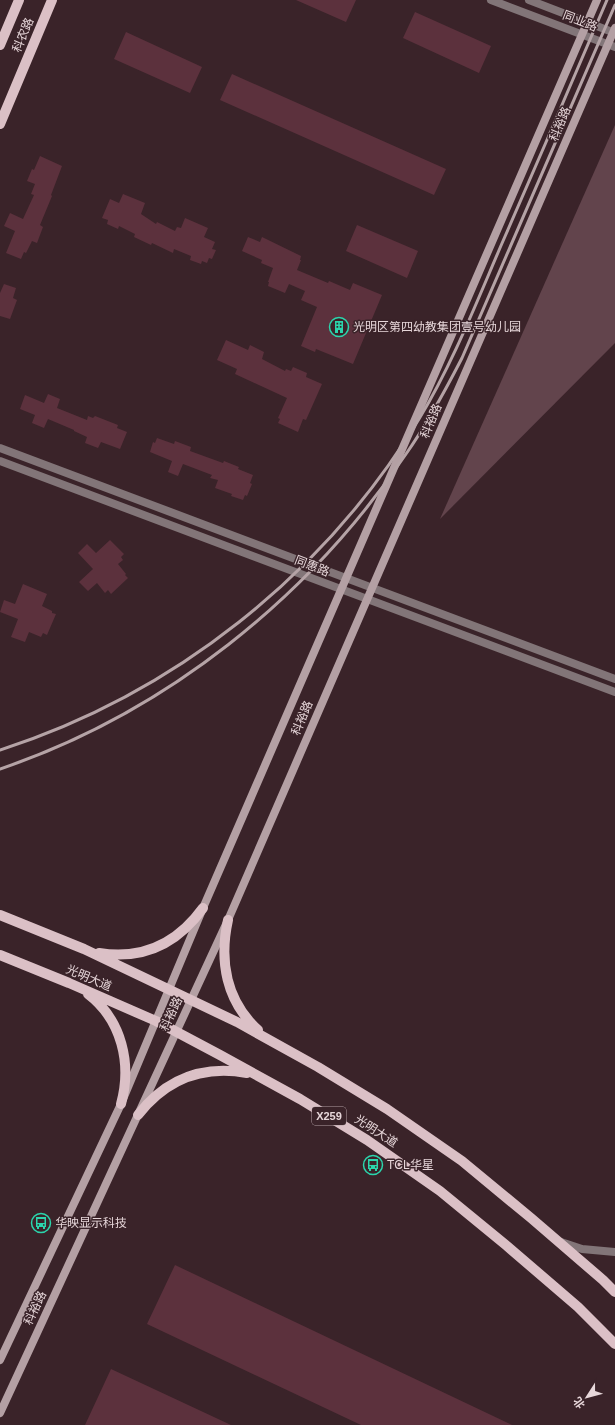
<svg xmlns="http://www.w3.org/2000/svg" width="615" height="1425" viewBox="0 0 615 1425" font-family="Arial,'Noto Sans SC',sans-serif">
<style>
.green{fill:#62444c}
.building{fill:#5c313d}
.lines{fill:none;stroke-linecap:round;stroke-linejoin:round}
.minor{stroke:#827578;stroke-width:8}
.tertiary{stroke:#827578;stroke-width:8}
.secondary{stroke:#b4a0a4;stroke-width:8}
.primary{stroke:#dbc0c6;stroke-width:10}
.rail{stroke:#b5a3a6;stroke-width:3}
.labels{text-anchor:middle;dominant-baseline:central;stroke-width:3;stroke-linejoin:round;paint-order:stroke}
.shield{fill:#3a2329;stroke:#b3a1a5;stroke-width:1}
.shield-label{font-size:11px;font-weight:bold;fill:#e7d7da}
.street-label{font-size:12px;fill:#e7d7da;stroke:#3a2329}
.poi-label{font-size:12px;fill:#e7d7da;stroke:#3a2329;text-anchor:start}
</style>
<rect width="100%" height="100%" fill="#3a2329"/>
<!-- green -->
<path class="green" d="M615 125V343L440 519Z"/>
<!-- building -->
<path class="building" d="M296 0H356L346 22Z
M415 12 491 46 479 73 403 38Z
M126 32 202 67 190 93 114 59Z
M232 74 446 169 434 195 220 100Z
M40 156 62 166 51 195 52 196 40 225 43 227 37 243 32 241 26 253 24 252 21 259 6 253 15 231 4 226 10 213 23 219 34 195 31 194 35 184 27 181 32 169 34 170Z
M123 194 145 203 141 214 156 224 157 222 175 231 177 227 181 228 185 218 208 228 204 237 215 242 212 249 216 250 212 259 209 258 207 263 202 261 201 264 190 260 191 256 174 249 173 253 152 243 151 245 134 237 135 234 119 226 118 229 107 224 108 220 102 218 110 199 119 203Z
M357 225 418 251 407 278 346 251Z
M248 237 260 242 262 237 301 256 300 260H301L297 270 328 283 329 281 350 290 353 283 382 295 353 364 316 349 315 352 301 346 317 307 301 300 305 291 289 284 285 293 268 286 269 282H268L273 268 261 263 262 260 242 251Z
M4 284 16 288 13 298 17 300 10 319 0 316V293Z
M226 340 248 350 250 345 264 352 262 359 285 371 286 369 291 371 293 367 307 373 306 377 322 384 306 420 303 419 298 432 278 423 280 419 278 418 287 398 235 374 237 369 217 360Z
M48 394 60 399 57 408 87 420 88 416 93 418 95 416 118 425 117 428 127 432 120 449 101 442 98 448 85 443 87 437 74 431V430L48 419 44 428 32 423 35 415 20 409 25 395 44 403Z
M157 438 174 444 175 441 191 447 190 451 223 463 224 461 239 467 238 469 253 475 250 483 252 484 247 496 245 495 243 500 231 496 232 494 215 488 218 480 210 478 212 475 183 464 178 476 168 472 172 461 150 452 153 442 155 443Z
M110 540 124 554 121 557 123 560 118 564 126 574 125 575 128 578 111 594 108 590 105 593 97 583 88 591 79 582 93 569 78 553 87 544 96 553Z
M23 584 47 594 42 606 52 611V613L56 614 47 635 43 633 41 637 29 632 25 642 11 637 18 619 0 612 4 600 15 604Z
M175 1265 512 1425H361L147 1324Z
M111 1369 231 1425H85Z"/>
<g class="lines">
<!-- minor -->
<path class="minor" d="M0 448 615 679
M0 461 615 692"/>
<!-- tertiary -->
<path class="tertiary" d="M491 0 615 47
M529 0 615 33
M561 1242 582 1249 615 1252"/>
<!-- secondary -->
<path class="secondary" d="M0 1360 121 1104 203 908 597 0
M0 1413 228 920 615 28"/>
<!-- primary -->
<path class="primary" d="M0 45 19 0
M0 124 52 0
M0 915 84 949 237 1022 318 1067 387 1109 462 1161 531 1218 603 1280 615 1292
M228 920C219 961 226 1001 258 1030
M99 953C143 960 177 944 203 908
M0 955 69 983 156 1021 220 1055 300 1099 367 1140 440 1191 507 1246 578 1307 615 1344
M88 994C122 1020 132 1064 121 1104
M138 1115C166 1079 202 1065 247 1073"/>
<!-- rail -->
<path class="rail" d="M0 750C174 694 324 575 419 419 453 363 477 301 503 241 538 161 573 80 607 0
M0 769C165 713 309 598 406 454 427 424 445 391 462 358L615 5"/>
</g>
<!-- icons -->
<defs>
<symbol id="building-ring" viewBox="-11 -11 22 22"><circle r="9.5" fill="#3a2329" stroke="#2bd5ac" stroke-width="1.5"/><path d="M-4-6H4V6H1V3H-1V6H-4ZM-2.5-4.3h1.7v1.8h-1.7ZM.8-4.3h1.7v1.8H.8ZM-2.5-1h1.7V.8h-1.7ZM.8-1h1.7V.8H.8Z" fill="#2bd5ac"/></symbol>
<symbol id="bus-ring" viewBox="-11 -11 22 22"><circle r="9.5" fill="#3a2329" stroke="#2bd5ac" stroke-width="1.5"/><path d="M-5-6H5V4H4V6H2V4H-2V6H-4V4H-5ZM-3.5-4V0h7V-4ZM-3.5 1.2v1.5H-2V1.2ZM2 1.2v1.5H3.5V1.2Z" fill="#2bd5ac"/></symbol>
</defs>
<g fill-rule="evenodd">
<use href="#building-ring" x="328" y="316" width="22" height="22"/>
<use href="#bus-ring" x="362" y="1154" width="22" height="22"/>
<use href="#bus-ring" x="30" y="1212" width="22" height="22"/>
</g>
<g class="labels">
<!-- shield labels -->
<rect class="shield" x="312" y="1107" width="34" height="18" rx="3"/>
<g class="shield-label">
<text x="329" y="1116">X259</text>
</g>
<!-- street labels -->
<g class="street-label">
<text transform="translate(580 21) rotate(21)">同业路</text>
<text transform="translate(23 35) rotate(-67)">科农路</text>
<text transform="translate(560 124) rotate(-67)">科裕路</text>
<text transform="translate(431 421) rotate(-67)">科裕路</text>
<text transform="translate(312 566) rotate(21)">同惠路</text>
<text transform="translate(302 718) rotate(-67)">科裕路</text>
<text transform="translate(89 978) rotate(23)">光明大道</text>
<text transform="translate(171 1014) rotate(-65)">科裕路</text>
<text transform="translate(376 1131) rotate(33)">光明大道</text>
<text transform="translate(35 1308) rotate(-65)">科裕路</text>
</g>
<!-- poi labels -->
<g class="poi-label">
<text x="353" y="327">光明区第四幼教集团壹号幼儿园</text>
<text x="387" y="1165">TCL华星</text>
<text x="55" y="1223">华映显示科技</text>
</g>
</g>
<!-- north arrow -->
<g transform="translate(587 1397) rotate(234)" stroke="#3a2329" stroke-width="3" paint-order="stroke">
<path d="M0-3L7 15L0 10L-7 15Z" fill="#e7d7da"/>
<text y="-6" font-size="11" font-weight="bold" text-anchor="middle" fill="#e7d7da">北</text>
</g>
</svg>
